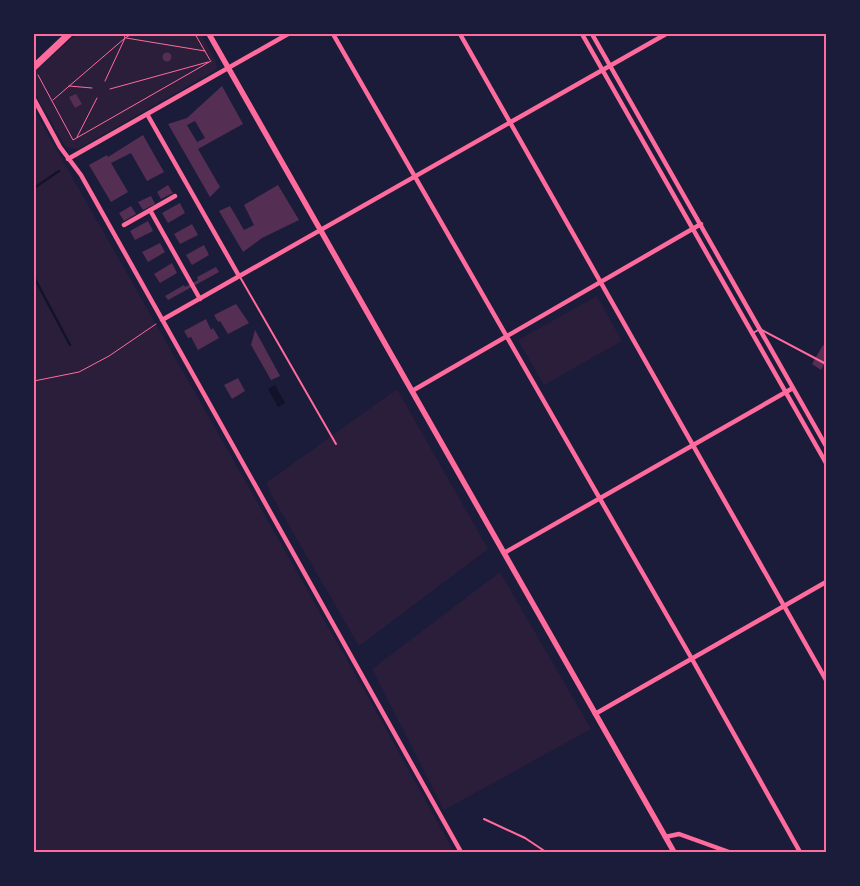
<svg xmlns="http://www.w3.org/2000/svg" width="860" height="886" viewBox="0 0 860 886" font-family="Signika,sans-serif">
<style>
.green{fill:#2a1e3b}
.water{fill:#12122b}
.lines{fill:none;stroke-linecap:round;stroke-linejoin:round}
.stream{stroke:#12122b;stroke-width:2.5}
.building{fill:#542f53;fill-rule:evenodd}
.path{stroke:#ff6b9d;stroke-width:1}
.service{stroke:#ff6b9d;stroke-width:2}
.minor{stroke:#ff6b9d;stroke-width:4.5}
.tertiary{stroke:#ff6b9d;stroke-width:5.5}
.primary{stroke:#ff6b9d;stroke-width:7}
.neatline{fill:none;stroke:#ff6b9d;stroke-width:2}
</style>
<rect width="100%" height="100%" fill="#1b1b3a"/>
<!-- green -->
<path class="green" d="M77 34H201L215 59 217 68 214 71 78 149 69 148 65 146 34 92V72Z
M34 110 367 695 454 852H34Z
M597 296 622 341 544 385 518 340Z
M397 389 488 549 359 646 273 498 266 483C310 452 353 420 397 389Z
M500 572 591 729 444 810 372 669Z"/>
<!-- water -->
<path class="water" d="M275 385 285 403 278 407 268 389Z"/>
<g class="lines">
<!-- stream -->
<path class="stream" d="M34 188 59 171
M34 277 70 345"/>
</g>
<!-- building -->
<path class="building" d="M162.5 57a4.5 4.5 0 1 1 9 0a4.5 4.5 0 1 1-9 0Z
M222 86 243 124 198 149 220 187 210 197 168 124 187 118ZM195 121 205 138 197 142 187 125Z
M76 94 82 104 75 108 69 97Z
M143 135 164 172 147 181 131 153 111 163 128 192 111 202 89 165 107 155 108 157Z
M168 185 173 193 161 199 157 192Z
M278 185 299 220 262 238 243 252 219 211 230 206 244 230 254 225 244 205Z
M151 196 155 204 143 210 138 202Z
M180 203 185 213 168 223 162 213Z
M131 206 136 214 124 221 119 213Z
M148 221 153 231 135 240 130 231Z
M192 224 198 235 180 244 174 234Z
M160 243 165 252 148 262 142 252Z
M204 245 209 255 192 265 186 255Z
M172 263 177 273 160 283 154 274Z
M216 267 219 272 168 300 165 296 184 285 185 287 198 280 197 277Z
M236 304 249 323 228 334 220 321 218 322 214 315Z
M206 319 211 330 213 328 219 338 198 350 191 337 188 338 184 331Z
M255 330 280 376 271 380 251 345Z
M823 345 826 347V361L821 370 812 364Z
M238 378 245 391 232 399 224 385Z"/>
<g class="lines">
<!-- path -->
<path class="path" d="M195 34 210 60
M126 38 205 51
M38 75 73 140 211 61
M105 81 125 38 124 34
M69 86 92 88
M110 89 208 62
M53 100 125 38 132 34
M77 137 97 98
M34 381 79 372 109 356 156 324"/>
<!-- service -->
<path class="service" d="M240 277 336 444
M753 333 760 329 826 364
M484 819 525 838 546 852"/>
<!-- minor -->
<path class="minor" d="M333 34 692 659 800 852
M460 34 826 680
M582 34 826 463
M592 34 826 446
M34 99 60 147 81 175 461 852
M147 114 239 276
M68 159 288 34
M150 210 200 299
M124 225 175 196
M162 320 666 34
M412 391 701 224
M504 553 793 388
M595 714 826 582
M665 837 679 834 729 852"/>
<!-- tertiary -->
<path class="tertiary" d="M209 34 674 852"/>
<!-- primary -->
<path class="primary" d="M34 67 69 34"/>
</g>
<!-- border -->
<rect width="860" height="886" fill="none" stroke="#1b1b3a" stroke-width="70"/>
<rect x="35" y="35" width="790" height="816" class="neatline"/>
</svg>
